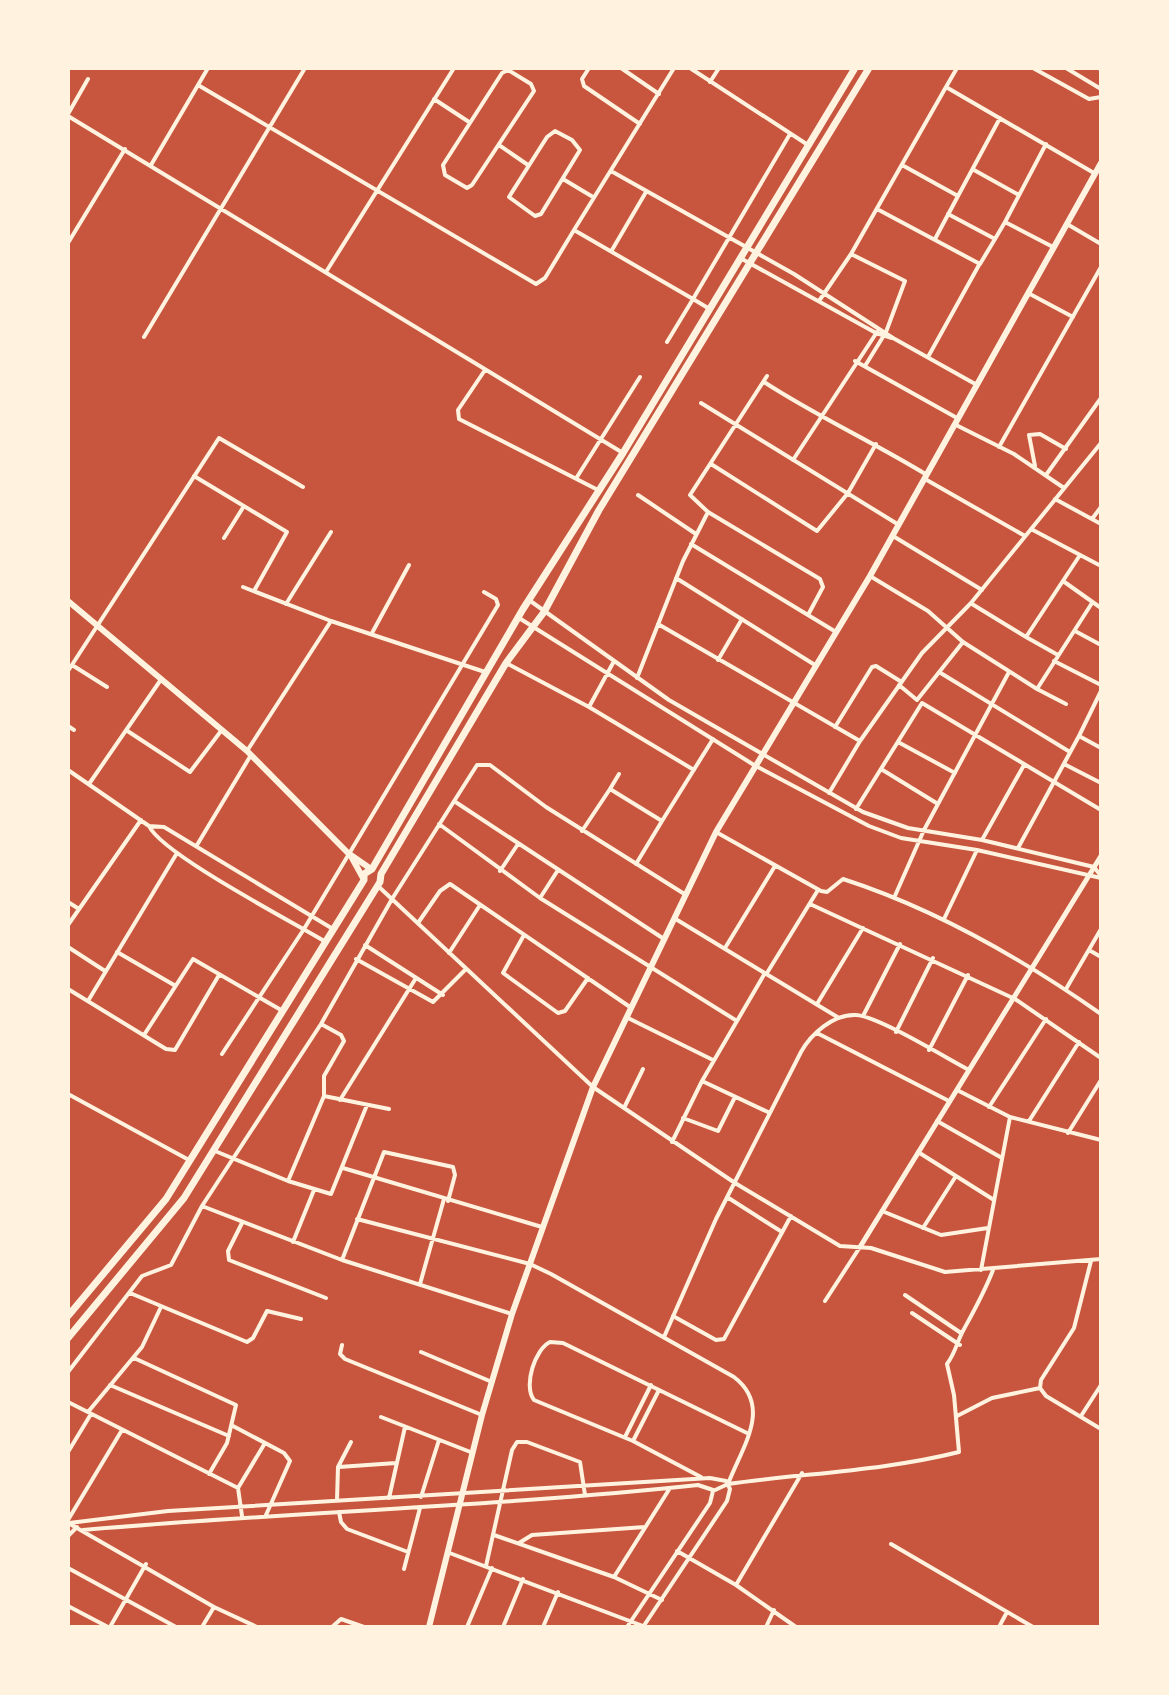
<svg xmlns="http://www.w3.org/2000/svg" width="1169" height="1695" viewBox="0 0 1169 1695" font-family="Arial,sans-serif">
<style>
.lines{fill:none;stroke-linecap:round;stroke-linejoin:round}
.minor{stroke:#fff3e0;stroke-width:4}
.tertiary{stroke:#fff3e0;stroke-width:5}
.secondary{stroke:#fff3e0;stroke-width:6}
.primary{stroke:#fff3e0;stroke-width:7}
</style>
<rect width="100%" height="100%" fill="#c8553d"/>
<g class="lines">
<!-- minor -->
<path class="minor" d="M589 68 582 79 584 86 640 124
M621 68 659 94
M674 68 574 230 693 299 790 134
M690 68 808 145
M1033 68 1089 99 1101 97
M1066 68 1101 89
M1100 68 1101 71
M508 70 531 84 534 91 472 185 467 188 445 175 443 165 502 73Z
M710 82 719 68
M198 85 536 284 545 278 574 230
M946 87 957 68
M434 99 469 122
M68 114 88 79
M68 116 623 453
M555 131 572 140 580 150 541 214 535 216 509 197 547 137Z
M1046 144 1005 222 1053 247
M499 145 528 165
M151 165 208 68
M902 165 958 196 1000 118
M974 170 1019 195
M611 171 794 274 893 338 977 385
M563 179 593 197
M877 209 980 264 995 239 948 214
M1067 224 1101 244
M935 239 958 196
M995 239 1005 222
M68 243 125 149
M612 250 646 192
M742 259 876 333 892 338
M326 272 454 68
M1028 293 1073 317
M819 301 851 254
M144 337 305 68
M667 342 693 299 708 308
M928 357 979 265
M855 361 957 418
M865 366 886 332 905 281 851 254 946 87 1094 173
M485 370 458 410 459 419 598 490
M764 382C818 417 873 442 927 475
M701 403 899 525
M956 425 1014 454 1064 488
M999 447 1101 267
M793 460 877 332
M711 464 817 531 848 493 876 444
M1035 466 1029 435 1040 434 1066 449
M1046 475 1101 398
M194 476 287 532 254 591
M577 477 640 377
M925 479 1025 536
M638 495 696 534
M1055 499 1101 524
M708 512 690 495 767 376
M1092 519 1101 507
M1031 529 1101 566
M893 536 982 590
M224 538 244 506
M691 544 836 632
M870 576 928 611 963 642 1037 689 1092 603
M676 578 815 665
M1063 581 1101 608
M243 587 331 621
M529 600 669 700 863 812 908 828 982 840 1094 867 1101 876
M286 604 331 532
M972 604 1026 637 1080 555
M519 618 754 765 869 826 901 838 977 850 1101 878
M658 624 860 741 922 653 971 603 1101 443
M1075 631 1101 645
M372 633 409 565
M1026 637 1058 655
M718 660 742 619
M1054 661 1101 685
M506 663 589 707 694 770
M72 665 107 687
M68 671 219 438 303 487
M939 672 1070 752
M637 678 683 561 708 512 820 579 823 587 808 615
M899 685 917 700 963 642
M1037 689 1066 704
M589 707 613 663
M68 726 74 730
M835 727 872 667 876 666 900 681
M126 730 190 772 221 731
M1079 736 1101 691
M898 742 955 773
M247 751 331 621 485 672
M1064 764 1101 783
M881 769 938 804
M68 770 149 826C162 854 291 921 324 941
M89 784 160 681
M610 789 619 774
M829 793 860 741
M454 801 664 939
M856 809 922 703 1101 810
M662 821 713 739
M439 824 540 898 737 1021
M149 826 164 827 333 929
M582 831 610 789 662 821 636 864
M716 832 821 891 827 892 843 879C936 909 1021 958 1101 1014
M982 840 1024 765
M197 845 251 755
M1018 848 1079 736 1101 748
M500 871 518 844
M378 886 593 1087 735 1183 840 1246 871 1248 945 1272 1101 1259
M540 898 558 870
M894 898 924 830 1009 672
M68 902 79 909
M810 904 1015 999 1101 1058
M674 918 839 1018
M944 919 977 850
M418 923 440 891 450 884 630 1007
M68 925 141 820
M524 935 503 973 558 1013 565 1011 588 978
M365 945 443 995
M68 947 105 971
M725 948 775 866
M1089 950 1101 957
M117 952 174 985
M449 953 480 905
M356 959 433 1002 466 969
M767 973 818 890
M68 989 166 1049 175 1050 219 975
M1066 989 1101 929
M88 1001 177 853
M817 1004 863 928
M863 1016 900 944
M628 1018 713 1060
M321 1024 341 1035 344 1041 324 1076V1096
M896 1032 933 958
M817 1033 949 1101
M144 1035 193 959 281 1010
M929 1050 968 975
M222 1054 304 929 498 605 496 599 484 592
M702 1081 770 1113
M957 1090 1010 1117 1101 1140
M68 1094 189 1160
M340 1100 416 978
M989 1107 1046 1019
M624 1108 643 1069
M683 1118 718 1131 735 1097
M937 1121 1002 1158
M1029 1121 1079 1042
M1068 1133 1101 1080
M672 1142 702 1081 765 973
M215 1151 288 1181 331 1194 367 1105
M918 1152 994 1200
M343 1168 542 1227
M288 1181 324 1096 389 1109
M727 1197 782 1232
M202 1206 342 1260 512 1314
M882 1211 941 1235 988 1228
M357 1219 530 1264 551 1274 734 1377C773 1407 742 1447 728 1484L713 1491 710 1503 627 1627
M242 1223 228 1251 229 1260 326 1298
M923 1228 956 1176
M293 1242 314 1190
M342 1260 384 1152 453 1167 455 1175 448 1201
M1091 1261 1074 1328 1041 1380 1040 1388 1046 1396 1101 1429
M981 1270 1010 1117
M420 1284 444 1199
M130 1293 247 1342 253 1338 267 1311 301 1319
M905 1295 961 1333
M825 1301 860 1247
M912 1313 960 1345
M673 1316 716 1340 724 1339 791 1216
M664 1337 716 1219 801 1052C811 1034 833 1014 856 1015 878 1016 946 1058 969 1070
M342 1345 340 1354 345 1359 482 1415
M421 1352 492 1382
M134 1358 236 1405 227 1443 209 1474
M68 1372 142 1276 171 1265 202 1206 321 1024 392 899 477 765H490L546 807 686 895
M110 1385 229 1436
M68 1402 238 1488 242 1516
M88 1412 142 1347 160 1309
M957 1416 992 1398 1040 1388
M1081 1416 1101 1385
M381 1417 473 1453
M233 1426 284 1453 290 1461 266 1515
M625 1437 651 1385
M633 1441 659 1390
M68 1452 91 1414
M339 1467 396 1463
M701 1477 633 1441 534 1400C523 1386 535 1349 550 1342L563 1343 747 1433
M728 1484C806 1473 883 1471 959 1452L954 1395 947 1364C956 1352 957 1341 964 1329 975 1309 985 1291 993 1270
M238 1488 265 1443
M421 1497 439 1440
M389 1498 405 1427
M337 1500 338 1467 351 1442
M339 1512 341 1522 347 1529 408 1552
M68 1520 122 1430
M69 1523 168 1511 710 1478 726 1481 730 1489 727 1501 643 1627
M70 1524 214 1607 257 1627
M83 1530C288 1512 493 1507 698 1485L713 1490
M494 1535 614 1577 662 1600
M68 1536 77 1527
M519 1543 532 1535 645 1527
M891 1544 1033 1627
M677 1551 736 1585 796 1627
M447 1552 643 1626
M486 1566 512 1450 517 1442H527L580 1462 585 1495
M68 1568 176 1627
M404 1569 420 1508
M614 1577 670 1488
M736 1585 802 1473
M68 1606 108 1627
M110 1627 146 1564
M202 1627 214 1607
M332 1627 341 1619 364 1627
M467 1627 492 1568
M503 1627 523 1579
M543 1627 558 1592
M766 1627 774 1610
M999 1627 1007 1612"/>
<!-- tertiary -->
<path class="tertiary" d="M860 1247 1101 856"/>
<!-- secondary -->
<path class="secondary" d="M68 601 247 751 348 853 371 869
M352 858 363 878
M429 1627 482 1415 512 1314 593 1087 716 832 870 576 1101 163"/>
<!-- primary -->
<path class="primary" d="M68 1316 166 1199 364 880V874L372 869 523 609 623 453 855 68
M68 1338 184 1198 380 882 381 874 506 663 544 612 599 510 869 68"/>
</g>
<!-- border -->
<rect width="1169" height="1695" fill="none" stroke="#fff3e0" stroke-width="140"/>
</svg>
